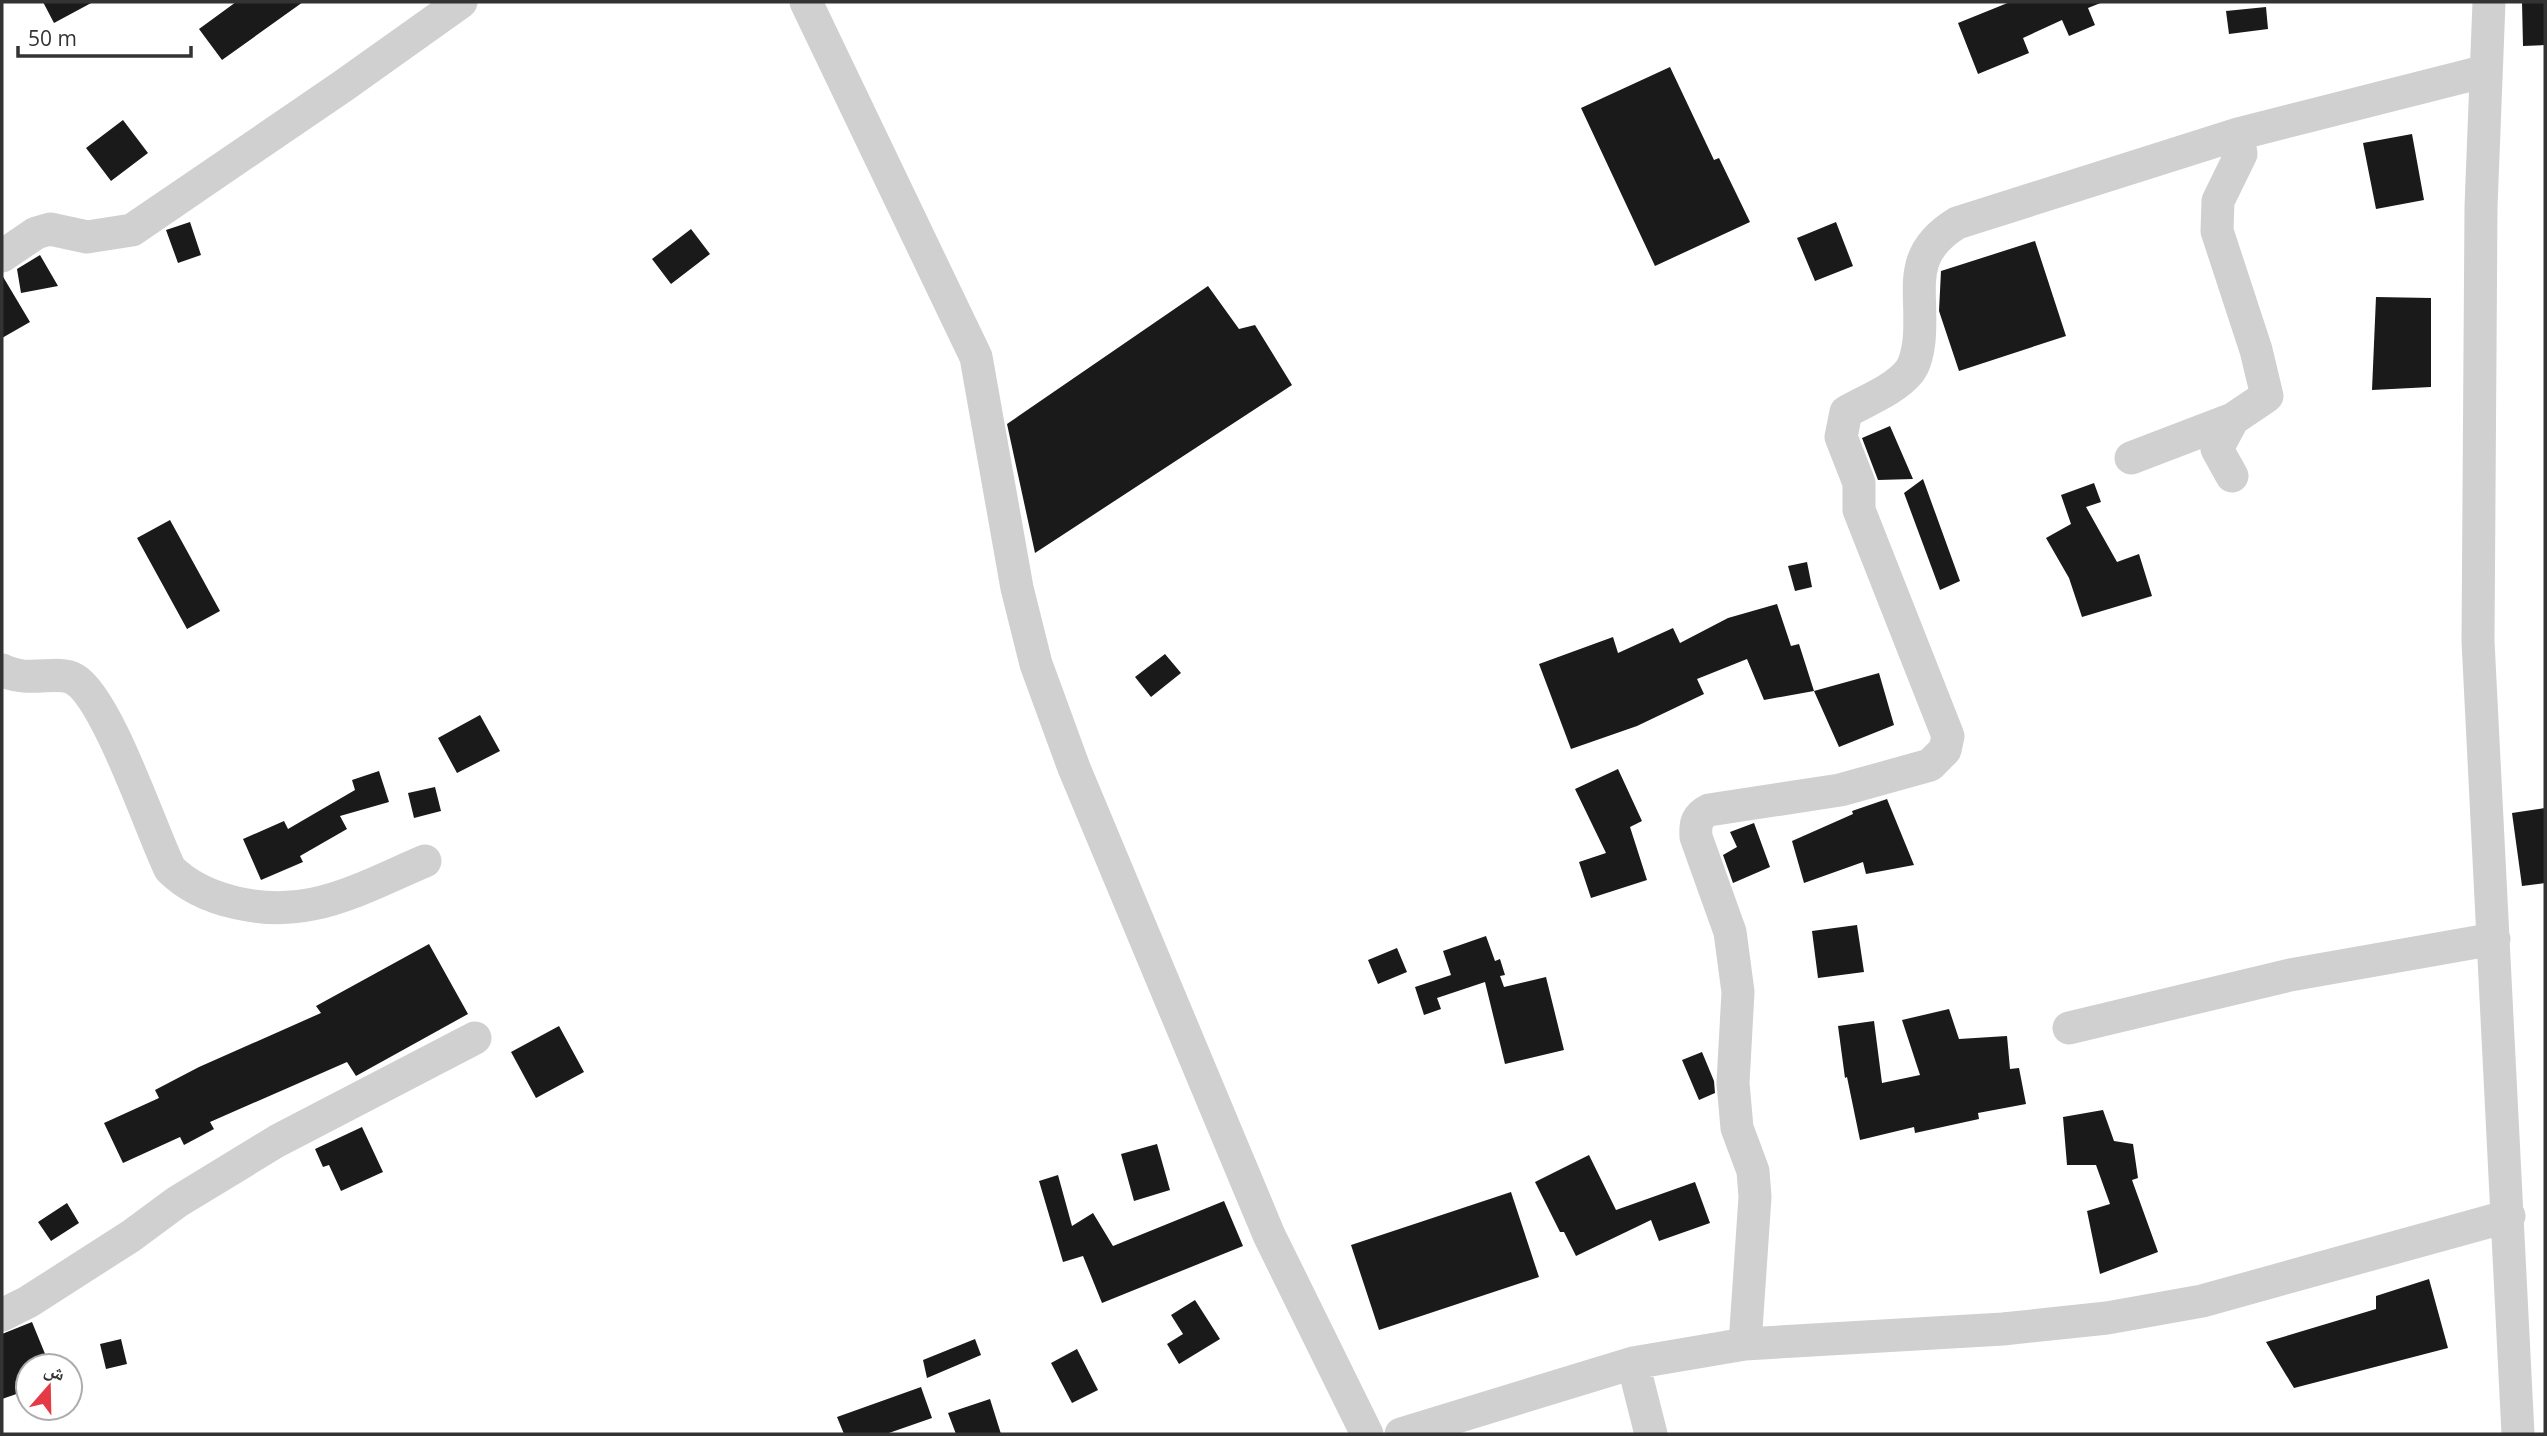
<svg xmlns="http://www.w3.org/2000/svg" width="2547" height="1436" viewBox="0 0 2547 1436" font-family="'Open Sans','Noto Naskh Arabic',sans-serif">
<style>
.building{fill:#1a1a1a}
.lines{fill:none;stroke-linecap:round;stroke-linejoin:round}
.minor{stroke:#d0d0d0;stroke-width:33}
</style>
<rect width="100%" height="100%" fill="#fff"/>
<!-- building -->
<path class="building" d="M43 2H93L54 23Z
M236 2H303L222 60 199 29Z
M2010 2H2103L2088 8 2095 25 2069 36 2062 20 2023 38 2029 53 1978 74 1958 23Z
M2522 2H2545V45L2523 46Z
M2266 7 2268 29 2229 34 2226 11Z
M1670 67 1714 160 1719 158 1750 222 1655 266 1581 108Z
M123 120 148 153 111 181 86 148Z
M2412 134 2424 200 2376 209 2363 143Z
M190 222 201 255 178 263 166 230Z
M1836 222 1853 266 1815 281 1797 238Z
M691 229 710 254 671 284 652 259Z
M2035 241 2066 336 1959 371 1939 311 1941 271Z
M40 255 58 286 21 293 17 269Z
M2 275 30 322 2 338Z
M1208 286 1239 329 1255 325 1292 385 1035 553 1007 424Z
M2376 297 2431 298V387L2372 390Z
M1890 426 1913 479 1878 480 1862 438Z
M1923 479 1960 581 1940 590 1904 493Z
M2094 483 2101 502 2086 507 2117 562 2139 554 2152 596 2082 617 2069 578 2046 538 2071 524 2061 495Z
M170 520 220 611 187 629 137 538Z
M1807 562 1812 587 1795 591 1788 566Z
M1777 604 1791 646 1799 644 1814 691 1764 700 1747 659 1697 679 1704 694 1637 726 1571 749 1539 664 1613 637 1618 653 1673 628 1680 643 1728 618Z
M1165 654 1181 673 1151 697 1135 677Z
M1879 673 1894 725 1839 747 1814 691Z
M480 715 500 751 457 773 438 738Z
M1618 769 1642 821 1630 827 1647 880 1591 898 1579 862 1606 853 1575 789Z
M379 771 389 802 340 816 347 829 300 856 303 862 261 880 243 839 284 821 288 829 355 790 352 780Z
M435 787 441 811 414 818 408 793Z
M1887 799 1914 865 1866 874 1863 862 1804 883 1792 841 1853 814 1852 811Z
M2545 808V883L2522 886 2512 813Z
M1754 823 1770 867 1733 883 1723 855 1737 847 1730 832Z
M1857 925 1864 972 1818 978 1812 931Z
M1486 936 1495 961 1500 959 1505 975 1500 976 1504 987 1546 977 1564 1050 1505 1064 1485 982 1437 998 1441 1009 1424 1015 1415 987 1451 975 1443 951Z
M429 944 468 1014 356 1076 347 1062 210 1122 214 1129 184 1145 180 1137 123 1163 104 1123 159 1098 155 1090 199 1067 321 1013 316 1006Z
M1397 948 1407 972 1378 984 1368 960Z
M1949 1009 1959 1039 2007 1036 2010 1069 2019 1068 2026 1104 1978 1113 1979 1119 1915 1133 1914 1127 1860 1140 1847 1077 1845 1078 1838 1026 1874 1021 1882 1083 1920 1075 1902 1020Z
M559 1026 584 1072 536 1098 511 1052Z
M1702 1052 1714 1081 1715 1093 1699 1100 1682 1060Z
M2103 1110 2114 1141 2133 1144 2138 1178 2132 1180 2158 1252 2100 1274 2087 1211 2110 1204 2096 1165H2067L2063 1117Z
M362 1127 383 1172 341 1191 329 1165 323 1167 315 1149Z
M1157 1144 1170 1190 1134 1201 1121 1154Z
M1589 1155 1616 1210 1695 1182 1710 1223 1659 1241 1651 1220 1576 1256 1564 1232H1560L1535 1182Z
M1058 1175 1072 1226 1093 1213 1113 1246 1224 1201 1243 1246 1102 1303 1083 1256 1063 1262 1039 1181Z
M1511 1192 1539 1277 1379 1330 1351 1245Z
M67 1203 79 1223 51 1241 38 1222Z
M2429 1279 2448 1348 2294 1388 2266 1342 2376 1309V1296Z
M1195 1300 1220 1339 1179 1364 1167 1344 1183 1334 1171 1315Z
M32 1322 50 1366H28V1390L2 1399V1334Z
M121 1339 127 1364 106 1369 100 1344Z
M975 1339 981 1355 927 1378 923 1360Z
M1077 1349 1098 1390 1072 1403 1051 1363Z
M921 1387 932 1418 886 1434H844L837 1417Z
M990 1399 1001 1434H956L948 1413Z"/>
<g class="lines">
<!-- minor -->
<path class="minor" d="M806 2 976 357 1017 588 1036 664 1074 768 1269 1235 1367 1434
M2489 2 2481 207 2478 641 2518 1434
M2 256 36 233 50 229 87 237 132 230 343 86 461 2
M2131 458 2233 419
M2232 476 2217 449 2233 419 2267 396 2256 350 2217 231 2218 201 2241 154 2238 134
M2 670C29 684 57 669 74 679 107 697 151 830 170 869 204 903 267 914 313 904 352 896 389 876 425 861
M2069 1028 2290 975 2494 939
M2 1315 28 1302 131 1236 177 1202 277 1141 475 1038
M1745 1344 1755 1197 1753 1171 1737 1128 1733 1083 1738 992 1730 932 1696 837C1695 823 1697 816 1709 810L1840 790 1930 765 1945 750 1948 736 1859 510V483L1841 437 1846 412C1867 400 1894 390 1909 372 1915 365 1918 350 1919 341 1924 290 1904 256 1957 223L2238 134 2486 71
M1633 1363 1651 1434
M1401 1434 1633 1363 1745 1344 2003 1329 2107 1318 2202 1301 2509 1216"/>
</g>
<!-- border -->
<rect width="2547" height="1436" fill="none" stroke="#333333" stroke-width="7"/>
<!-- north arrow -->
<g transform="translate(49 1387) rotate(20)"><circle r="33" fill="#ffffff" stroke="#adadad" stroke-width="2"/>
<path d="M0-5L12 26L0 18L-12 26Z" fill="#e63946"/>
<text y="-10" font-size="19" font-weight="bold" text-anchor="middle" fill="#333333">ش</text>
</g>
<!-- scale -->
<path d="M18 46v10h173v-10" fill="none" stroke="#333333" stroke-width="3.5"/>
<text x="28" y="46" font-size="21" fill="#333333" stroke="#ffffff" stroke-width="5" paint-order="stroke">50 m</text>
</svg>
